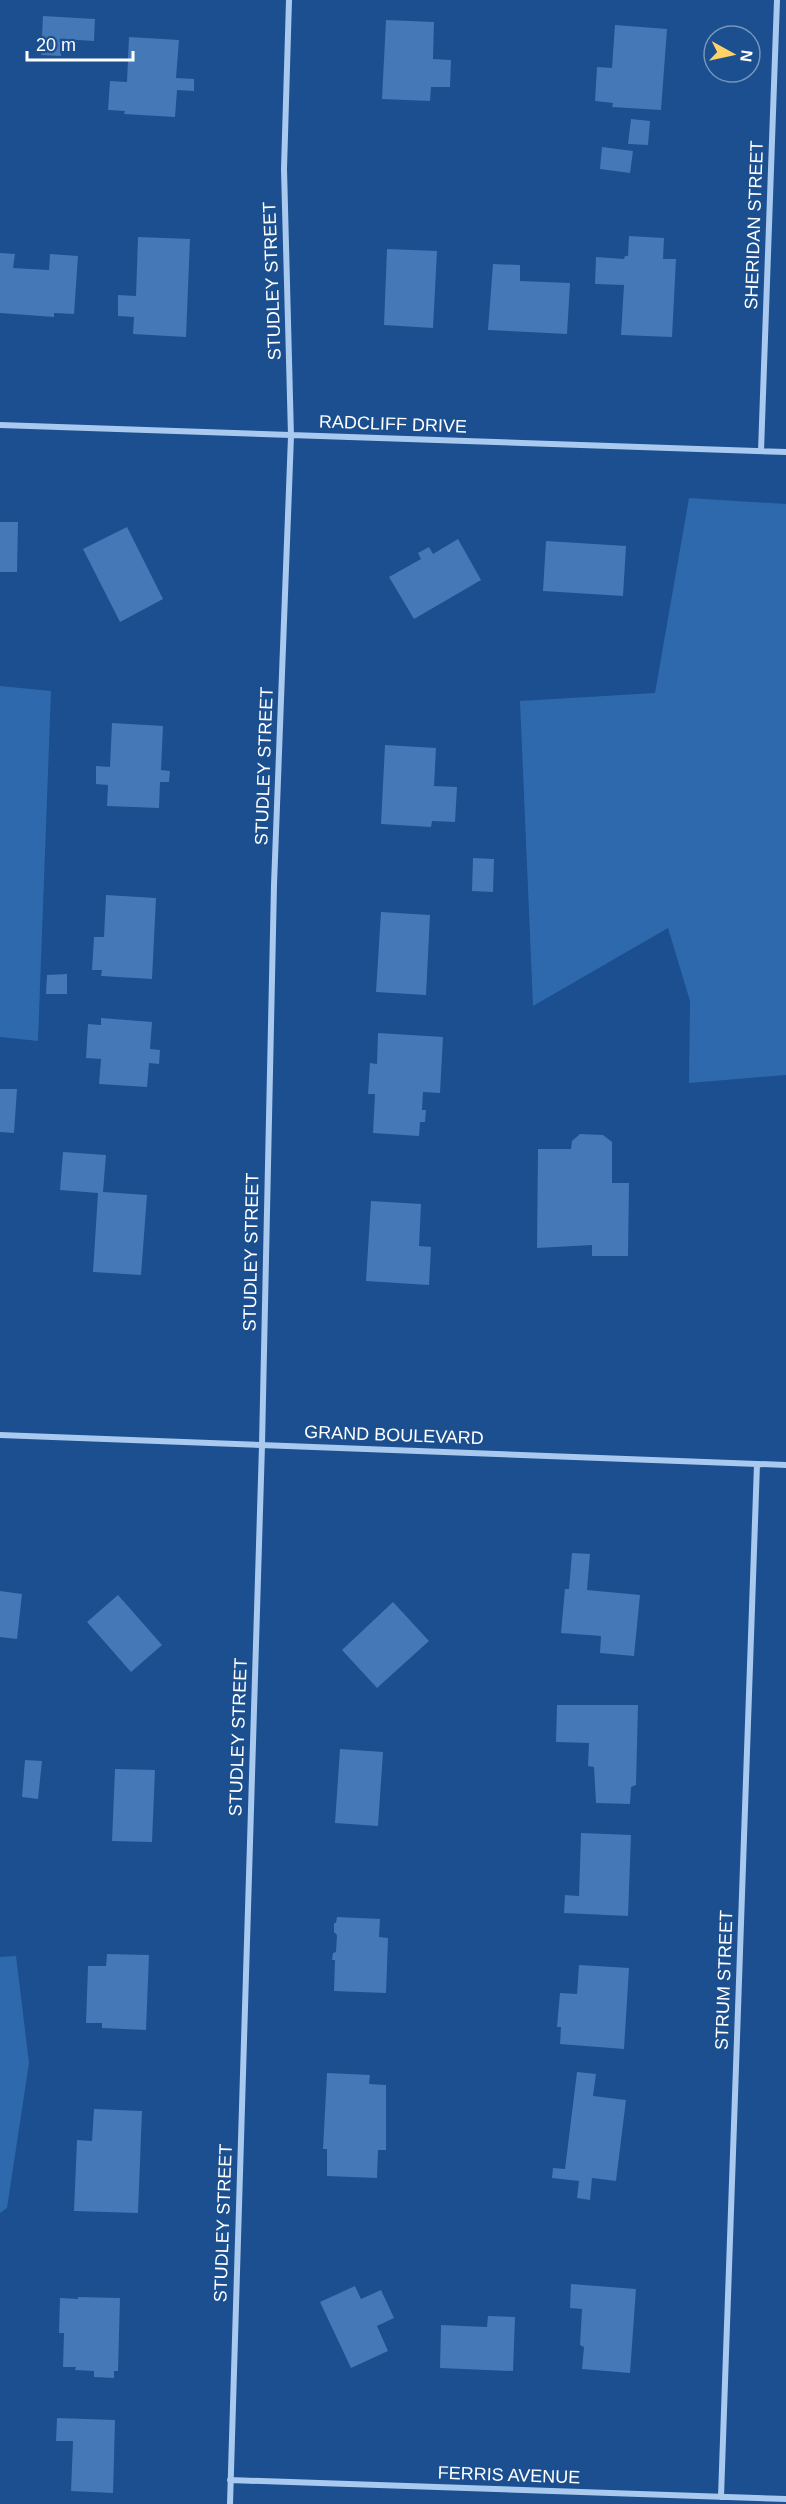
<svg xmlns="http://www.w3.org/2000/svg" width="786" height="2504" viewBox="0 0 786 2504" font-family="Arial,sans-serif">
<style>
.green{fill:#2e69ad}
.building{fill:#4478b7}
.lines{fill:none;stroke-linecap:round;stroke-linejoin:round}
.street{stroke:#a9c9ee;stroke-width:6}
.labels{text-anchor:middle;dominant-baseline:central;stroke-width:5;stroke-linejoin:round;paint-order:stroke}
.street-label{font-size:18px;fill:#fff;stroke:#1b4f8f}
</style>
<rect width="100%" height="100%" fill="#1b4f8f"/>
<!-- green -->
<path class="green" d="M689 498 786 504V1075L689 1083 690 1001 668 928 533 1006 520 701 655 693Z
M0 686 51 691 38 1041 0 1037Z
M16 1956 29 2063 7 2208 0 2213V1957Z"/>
<!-- building -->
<path class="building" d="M43 16 95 19 94 41 62 39 61 56 41 55Z
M386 20 434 22 433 59 451 60 450 87H431L430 101 382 99Z
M615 25 667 29 661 110 612 107 613 103 595 101 597 67 612 68Z
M129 37 179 40 176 78 194 79V91L177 90 175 117 124 114 125 111 108 110 110 81 127 82Z
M631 119 650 121 648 145 628 144Z
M602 147 633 151 630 173 600 169Z
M629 236 664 238 663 259H676L672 337 621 335 624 285 595 284 596 257 624 259 625 256H628Z
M138 237 190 239 186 337 133 334 134 317 118 316V295L136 296Z
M387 249 437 251 433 328 384 325Z
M0 253 15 254 13 268 49 270 50 254 78 256 74 314 54 313V317L0 313Z
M493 264 520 265V281L570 283 567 334 488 330Z
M0 522H18L17 572H0Z
M127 527 163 599 120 622 83 549Z
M458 539 481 580 414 619 389 577 421 559 418 553 429 547 433 554Z
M546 541 626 546 623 596 543 591Z
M112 723 163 726 161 770 170 771 169 782H160L159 808 107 806 108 785 96 784V766L110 767Z
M385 745 436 748 434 786 457 787 455 822 432 821 431 827 381 824Z
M473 858 494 859 493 892 472 891Z
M106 895 156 898 152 979 101 976 102 970H92L94 937H104Z
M381 912 430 915 426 995 376 992Z
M67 974V994H46L47 975Z
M101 1018 152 1022 150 1049 160 1050 159 1064 149 1063 147 1087 99 1084 101 1059 86 1058 88 1024 101 1025Z
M378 1033 443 1037 440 1093 423 1092 422 1110H426L425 1122H420L419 1136 373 1133 375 1094H368L370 1063 377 1064Z
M0 1089H17L14 1133 0 1132Z
M580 1134 603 1135 612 1142V1183H629L628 1256H592V1245L537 1248 538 1149H571L572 1141Z
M63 1152 106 1155 103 1192 147 1195 141 1275 93 1272 98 1193 60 1190Z
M371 1201 421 1204 419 1246 431 1247 429 1285 366 1281Z
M572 1553 590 1554 587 1590 640 1595 634 1656 600 1653 601 1636 561 1633 565 1589H569Z
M0 1591 22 1594 17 1639 0 1637Z
M118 1595 162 1645 131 1672 87 1622Z
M393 1602 429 1641 377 1688 342 1650Z
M557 1705H638L636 1785 631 1787 630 1804 596 1803 594 1767 588 1766 589 1743 556 1742Z
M340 1749 383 1752 378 1826 335 1823Z
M25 1760 42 1761 38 1799 22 1797Z
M115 1769 155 1770 152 1842 112 1841Z
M581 1833 631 1835 628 1916 564 1913 565 1895 579 1896Z
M337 1917 380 1919 379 1937 388 1938 386 1993 334 1991 335 1960H332L333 1953 336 1952 337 1935 334 1932V1923H336Z
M107 1954 149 1955 146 2030 102 2028V2023H86L88 1966H106Z
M579 1965 629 1968 624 2049 560 2044 561 2027H557L560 1993 577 1994Z
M577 2072 596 2074 593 2096 626 2100 616 2181 592 2178 590 2200 577 2198 579 2181 552 2178 553 2168 565 2169Z
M327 2073 370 2075 369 2084 386 2085V2150H378L377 2178 327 2176V2149H323Z
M94 2109 142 2111 138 2213 74 2211 77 2140 92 2141Z
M571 2284 636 2289 630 2373 582 2369 584 2347 580 2345 582 2309 570 2308Z
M355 2286 361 2299 381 2290 394 2318 377 2326 388 2351 351 2368 320 2302Z
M78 2297 120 2298 118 2371H114V2378L94 2377V2371L75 2370 76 2367H63L64 2333H59L60 2298 78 2299Z
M488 2316 515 2317 513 2371 440 2368 441 2325 487 2327Z
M57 2418 115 2420 113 2493 71 2491 73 2441H56Z"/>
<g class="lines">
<!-- street -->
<path class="street" d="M0 425 786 452
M761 451 777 0
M0 1435 786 1465
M230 2480 786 2499
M721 2497 757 1464
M230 2504 262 1445 274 885 291 436 284 169 289 0"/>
</g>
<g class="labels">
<!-- street labels -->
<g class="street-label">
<text transform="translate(754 225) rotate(-88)">SHERIDAN STREET</text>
<text transform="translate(272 281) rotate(-92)">STUDLEY STREET</text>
<text transform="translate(393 424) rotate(2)">RADCLIFF DRIVE</text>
<text transform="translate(264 766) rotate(-88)">STUDLEY STREET</text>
<text transform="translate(251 1252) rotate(-89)">STUDLEY STREET</text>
<text transform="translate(394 1435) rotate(2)">GRAND BOULEVARD</text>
<text transform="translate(238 1737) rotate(-88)">STUDLEY STREET</text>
<text transform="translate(724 1980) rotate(-88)">STRUM STREET</text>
<text transform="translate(223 2223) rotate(-88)">STUDLEY STREET</text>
<text transform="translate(509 2475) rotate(2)">FERRIS AVENUE</text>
</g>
</g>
<!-- north arrow -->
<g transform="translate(732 54) rotate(98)"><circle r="28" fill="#1b4f8f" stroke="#7695bc" stroke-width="1.5"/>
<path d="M0-4.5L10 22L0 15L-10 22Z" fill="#ffd166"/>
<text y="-9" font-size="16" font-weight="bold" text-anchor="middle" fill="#ffffff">N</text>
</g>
<!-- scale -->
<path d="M27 51v9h106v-9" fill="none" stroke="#ffffff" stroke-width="3"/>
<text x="36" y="51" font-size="18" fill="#ffffff" stroke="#1b4f8f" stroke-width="4.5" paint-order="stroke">20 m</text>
</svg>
